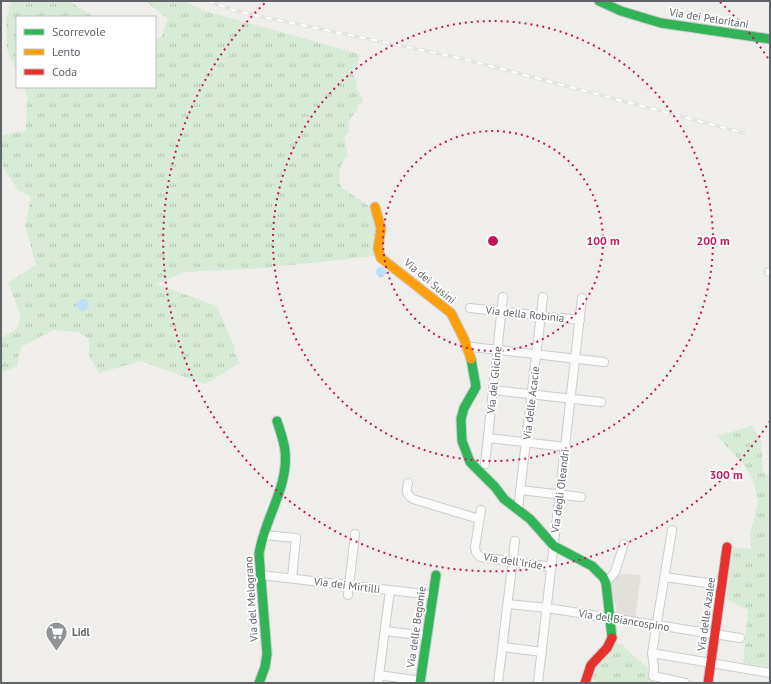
<svg xmlns="http://www.w3.org/2000/svg" width="771" height="684" viewBox="0 0 771 684" font-family="'PT Sans',sans-serif">
<style>
.education{fill:#e2e0da}
.grass{fill:url(#grass-tufts)}
.water{fill:url(#water-ripples)}
.lines{fill:none;stroke-linecap:round;stroke-linejoin:round}
.street-casing{stroke:#cbcccc;stroke-width:10}
.fast-casing{stroke:#cacacb;stroke-width:11}
.slow-casing{stroke:#cacacb;stroke-width:11}
.jam-casing{stroke:#cacacb;stroke-width:11}
.street{stroke:#fdfcfc;stroke-width:8}
.fast{stroke:#30b455;stroke-width:9}
.slow{stroke:#ff9f0a;stroke-width:9}
.jam{stroke:#e5322d;stroke-width:9}
.rail-casing{stroke:#e4e4e4;stroke-width:3.5}
.rail{stroke:#fff;stroke-width:2;stroke-dasharray:6;stroke-linecap:butt}
.ring{fill:none;stroke:#c2185b;stroke-width:2;stroke-dasharray:2 4}
.labels{text-anchor:middle;dominant-baseline:central;stroke-width:3.5;stroke-linejoin:round;paint-order:stroke}
.street-label{font-size:11px;fill:#5f6368;stroke:#fff}
.poi-label{font-size:11px;font-weight:bold;fill:#5f6368;stroke:#fff;text-anchor:start}
.centre{fill:#c2185b;stroke:#fff;stroke-width:2}
.ring-label{font-size:12px;text-anchor:middle;font-weight:bold;fill:#c2185b;stroke:#fff;stroke-width:3.5;stroke-linejoin:round;paint-order:stroke}
</style>
<defs>
<pattern id="grass-tufts" width="24" height="20" patternUnits="userSpaceOnUse"><rect width="24" height="20" fill="#d8ebd6"/><path d="M3 7l-1-3M5 7V3M7 7l1-3M15 17l-1-3M17 17v-4M19 17l1-3" fill="none" stroke="#b2c2b1"/></pattern>
<pattern id="water-ripples" width="26" height="14" patternUnits="userSpaceOnUse"><rect width="26" height="14" fill="#bfe0f9"/><path d="M2 4q2-2 4 0t4 0M15 11q2-2 4 0t4 0" fill="none" stroke="#9eb9cd"/></pattern>
</defs>
<rect width="100%" height="100%" fill="#efeeea"/>
<!-- education -->
<path class="education" d="M617 573 641 575 635 618 615 615 617 604 613 603 611 583Z"/>
<!-- grass -->
<path class="grass" d="M11 1H69L94 17H17V72L7 50 6 19Z
M146 1H184L202 10 360 54 357 66 352 70V73L357 82 356 88 362 97 363 102 358 105 357 111C350 117 347 123 349 132L344 137 348 156C339 163 336 178 342 188L373 209 379 234 375 256 265 268 185 272 156 284 217 306 235 349 234 352 240 363 205 384 141 361 99 373 89 356V339L78 332 53 330 21 347 17 366 1 373V338L17 329 21 316 8 283 36 265 25 225 31 197 18 190 3 167 1 159V136L26 130 27 96 24 87H155V40L162 36 168 19Z
M752 426 761 441 763 471 770 477V667L743 663 748 610 726 599 733 547 752 549 750 534 758 503 754 482 745 466 717 436Z
M616 642 619 644H625L624 647 650 670 671 683H598L590 678 594 671Z"/>
<!-- water -->
<path class="water" d="M376 272a5 5 0 1 1 10 0a5 5 0 1 1-10 0Z
M77 305a6 6 0 1 1 12 0a6 6 0 1 1-12 0Z"/>
<g class="lines">
<defs>
<path id="street" d="M769 272H770
M470 308 580 320
M472 347 604 362
M493 390 601 402
M488 438 566 447
M485 464 503 297
M408 483C406 491 406 494 413 499L479 519
M520 490 581 497
M518 509 543 297
M481 510 475 547 476 552 480 557 552 567
M672 530 652 653 654 668 653 676 685 683
M263 535 296 538 292 578
M261 575 433 595
M664 577 722 585
M606 583 615 572 624 544
M348 595 355 534
M508 604 547 608 740 638
M385 631 427 636
M503 647 542 652
M652 653 770 673
M379 675 421 681
M378 683 390 590
M498 683 515 541
M538 683 582 298"/>
<path id="fast" d="M599 1 621 11 661 23 770 39
M471 359 476 387 464 408 461 419 462 441 470 462 495 487 504 499 530 519 554 546 592 566 603 577 606 583 612 638
M259 683 265 667 267 654 259 554C264 519 289 487 285 451 284 441 280 431 277 421
M420 683 436 575"/>
<path id="slow" d="M375 207 381 228 378 249 381 258 451 313 464 339 471 359"/>
<path id="jam" d="M585 683 591 665 607 648 612 638
M708 683 727 547"/>
</defs>
<!-- street casing -->
<use href="#street" class="street-casing"/>
<!-- fast casing -->
<use href="#fast" class="fast-casing"/>
<!-- slow casing -->
<use href="#slow" class="slow-casing"/>
<!-- jam casing -->
<use href="#jam" class="jam-casing"/>
<!-- street -->
<use href="#street" class="street"/>
<!-- fast -->
<use href="#fast" class="fast"/>
<!-- slow -->
<use href="#slow" class="slow"/>
<!-- jam -->
<use href="#jam" class="jam"/>
<defs>
<path id="rail" d="M208 1 233 10 254 15 464 59 744 133"/>
</defs>
<!-- rail casing -->
<use href="#rail" class="rail-casing"/>
<!-- rail -->
<use href="#rail" class="rail"/>
</g>
<!-- distance rings -->
<g class="ring">
<circle cx="493" cy="241" r="110"/>
<circle cx="493" cy="241" r="220"/>
<path d="M770 421A330 330 0 1 1 266 2M720 2A330 330 0 0 1 770 61"/>
</g>
<!-- icons -->
<defs>
<symbol id="supermarket-pin" viewBox="-11 -11 22 30"><path d="M0 17L-7.5 6A9.5 9.5 0 1 1 7.5 6Z" fill="#919496" stroke="#fff"/><path d="M-6-5.5h2.5l.6 2H6L4.5 2H-2.5L-4.4-4H-6ZM-1.5 3.2a1.3 1.3 0 1 0 .1 0ZM3 3.2a1.3 1.3 0 1 0 .1 0Z" fill="#fff"/></symbol>
</defs>
<g fill-rule="evenodd">
<use href="#supermarket-pin" x="44" y="620" width="25" height="34"/>
</g>
<g class="labels">
<!-- street labels -->
<g class="street-label">
<text transform="translate(709 18) rotate(9)">Via dei Peloritani</text>
<text transform="translate(430 281) rotate(40)">Via dei Susini</text>
<text transform="translate(525 314) rotate(6)">Via della Robinia</text>
<text transform="translate(494 380) rotate(-84)">Via del Glicine</text>
<text transform="translate(531 403) rotate(-83)">Via delle Acacie</text>
<text transform="translate(560 491) rotate(-83)">Via degli Oleandri</text>
<text transform="translate(513 561) rotate(9)">Via dell'Iride</text>
<text transform="translate(347 585) rotate(7)">Via dei Mirtilli</text>
<text transform="translate(251 599) rotate(-94)">Via del Melograno</text>
<text transform="translate(706 614) rotate(-82)">Via delle Azalee</text>
<text transform="translate(624 620) rotate(9)">Via del Biancospino</text>
<text transform="translate(416 627) rotate(-82)">Via delle Begonie</text>
</g>
<!-- poi labels -->
<g class="poi-label">
<text x="72" y="632">Lidl</text>
</g>
</g>
<circle cx="493" cy="241" r="6" class="centre"/>
<g class="ring-label">
<text x="603" y="245">100 m</text>
<text x="713" y="245">200 m</text>
<text x="726" y="479">300 m</text>
</g>
<!-- border -->
<rect width="771" height="684" fill="none" stroke="#5f6368" stroke-width="4"/>
<!-- legend -->
<rect x="16" y="16" width="140" height="72" fill="#ffffff" stroke="#bfc1c3"/>
<rect x="24" y="29" width="20" height="6" fill="#30b455" stroke="#bfc1c3"/>
<text x="52" y="36" font-size="12" fill="#5f6368">Scorrevole</text>
<rect x="24" y="49" width="20" height="6" fill="#ff9f0a" stroke="#bfc1c3"/>
<text x="52" y="56" font-size="12" fill="#5f6368">Lento</text>
<rect x="24" y="69" width="20" height="6" fill="#e5322d" stroke="#bfc1c3"/>
<text x="52" y="76" font-size="12" fill="#5f6368">Coda</text>
</svg>
